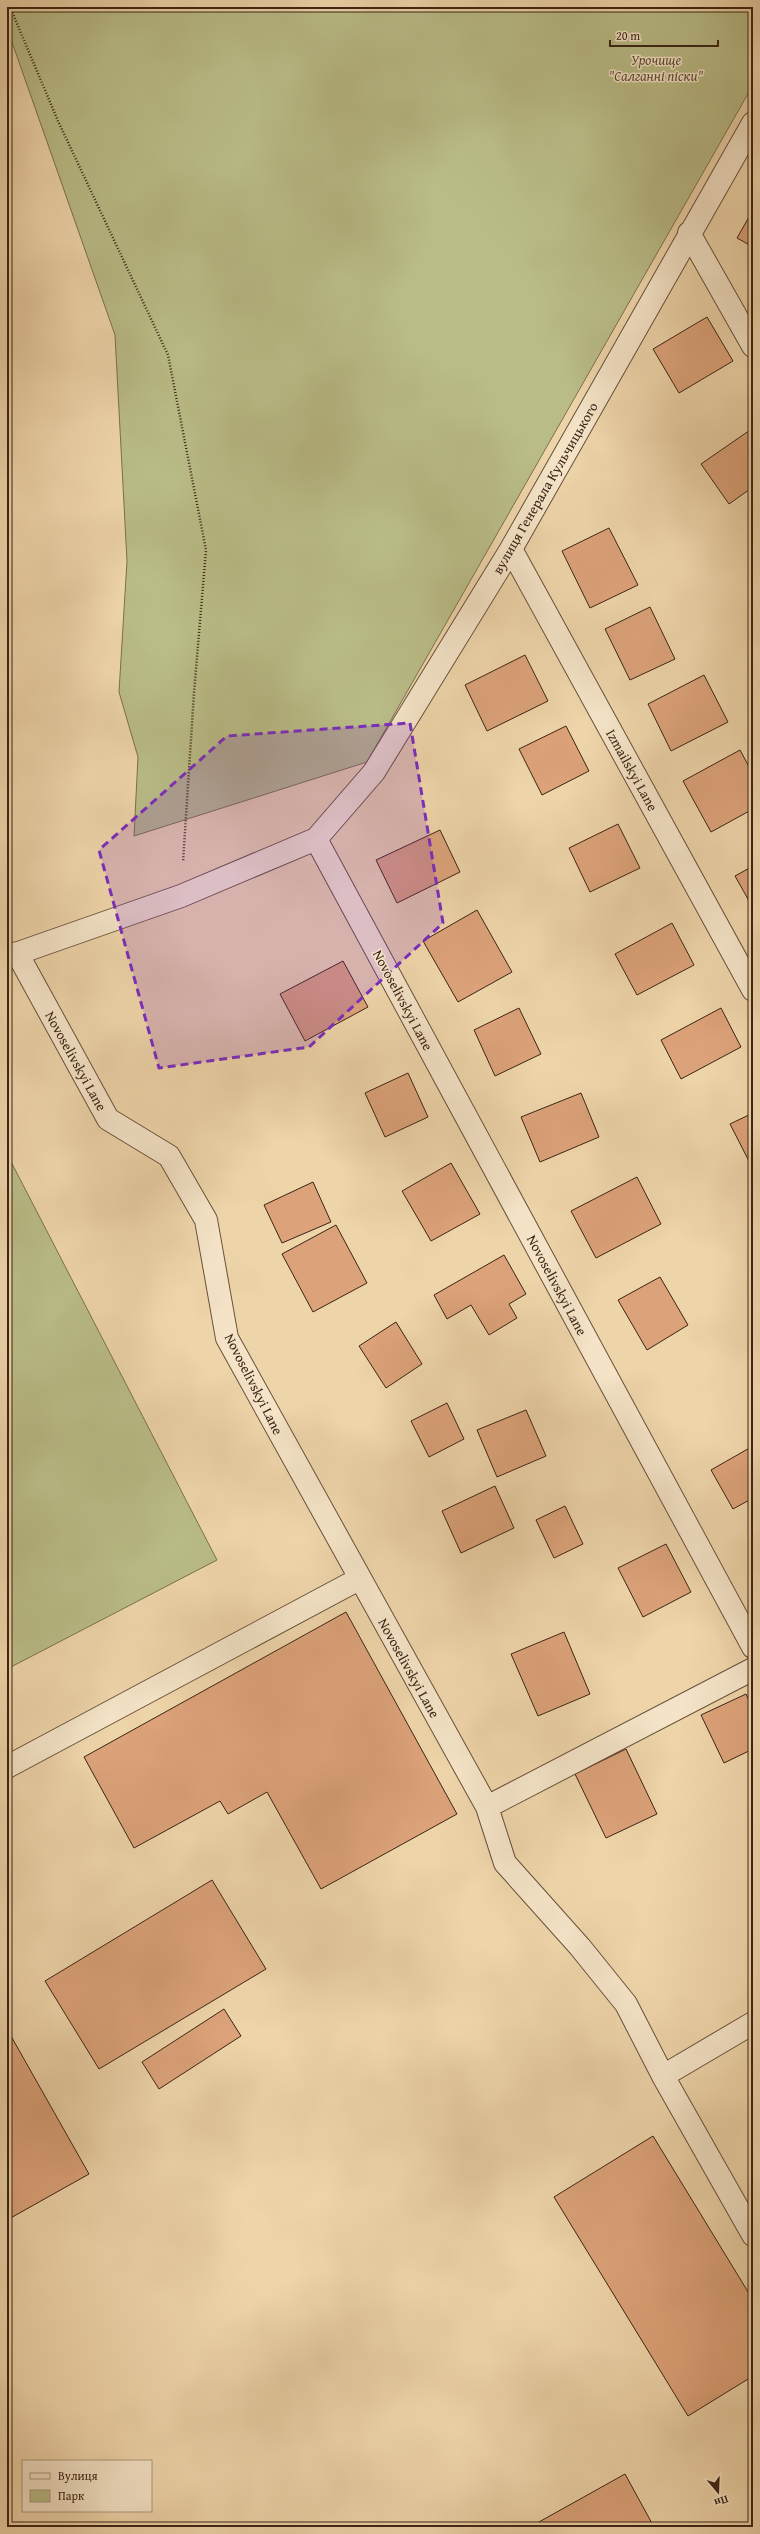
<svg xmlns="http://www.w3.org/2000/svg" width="760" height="2534" viewBox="0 0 760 2534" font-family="'Gentium Book Plus',serif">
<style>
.green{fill:#b9bc87;stroke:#7a704e}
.building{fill:#dca279;stroke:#3b2415}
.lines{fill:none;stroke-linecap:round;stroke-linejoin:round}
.minor-casing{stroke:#68503a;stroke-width:24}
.path{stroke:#3b2415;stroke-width:2.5;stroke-dasharray:1 2;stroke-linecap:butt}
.minor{stroke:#f4e3c7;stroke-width:22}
.marked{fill:#7b2cbf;fill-opacity:0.2;stroke:#7b2cbf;stroke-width:3;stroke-dasharray:8 5;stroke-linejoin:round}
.labels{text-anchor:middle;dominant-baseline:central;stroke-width:3;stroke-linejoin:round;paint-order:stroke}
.park-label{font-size:14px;font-style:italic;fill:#5a4a32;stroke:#f4e3c7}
.street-label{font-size:14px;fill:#3b2415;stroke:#f4e3c7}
</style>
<rect width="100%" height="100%" fill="#eed4a9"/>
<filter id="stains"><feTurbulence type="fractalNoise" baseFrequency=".005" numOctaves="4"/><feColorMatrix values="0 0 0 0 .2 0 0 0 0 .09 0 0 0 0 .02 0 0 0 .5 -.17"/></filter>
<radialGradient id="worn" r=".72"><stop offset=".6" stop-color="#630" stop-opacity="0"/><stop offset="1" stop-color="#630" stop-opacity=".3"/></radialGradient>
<!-- green -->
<path class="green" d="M7 7H753V85L367 762 134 836 138 757 119 692 127 561 115 335 7 28Z
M7 1154 217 1560 7 1669Z"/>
<!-- building -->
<path class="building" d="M753 210V247L737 238Z
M707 317 733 361 679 393 653 349Z
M753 428V487L729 504 701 464Z
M609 528 638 585 590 608 562 551Z
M650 607 675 659 630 680 605 629Z
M525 655 548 701 487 731 465 685Z
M704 675 728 722 671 751 648 704Z
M566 726 589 771 542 795 519 749Z
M740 750 753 774V809L711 832 683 781Z
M618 824 640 868 590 892 569 848Z
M440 830 460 872 397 903 376 860Z
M753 866V908L735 876Z
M477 910 512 972 458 1002 423 941Z
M672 923 694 965 637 995 615 954Z
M343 961 368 1007 305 1041 280 994Z
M519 1008 541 1054 495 1076 474 1030Z
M721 1008 741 1047 681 1079 661 1040Z
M408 1073 428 1117 385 1137 365 1093Z
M581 1093 599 1137 540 1162 521 1117Z
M753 1113V1169L730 1124Z
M451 1163 480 1214 431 1241 402 1191Z
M637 1177 661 1224 596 1258 571 1211Z
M313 1182 331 1222 282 1243 264 1205Z
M336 1225 367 1283 313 1312 282 1254Z
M504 1255 526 1294 509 1304 517 1318 489 1335 471 1305 447 1319 434 1295Z
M660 1277 688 1325 647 1350 618 1300Z
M396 1322 422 1364 386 1388 359 1346Z
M447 1403 464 1439 429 1457 411 1421Z
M526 1410 546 1456 497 1477 477 1430Z
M753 1446V1498L733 1509 711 1470Z
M495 1486 514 1528 461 1553 442 1511Z
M565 1506 583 1544 554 1558 536 1520Z
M666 1544 691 1592 643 1617 618 1568Z
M346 1612 457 1814 321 1889 267 1792 228 1814 220 1801 134 1848 84 1757Z
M564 1632 590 1694 538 1716 511 1654Z
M746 1694 753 1709V1749L724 1763 701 1715Z
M626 1749 657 1814 606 1838 575 1774Z
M212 1880 266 1969 99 2069 45 1981Z
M224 2009 241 2036 159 2089 142 2062Z
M7 2029 89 2174 7 2220Z
M653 2136 753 2300V2376L688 2416 554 2197Z
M625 2474 654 2527H530Z"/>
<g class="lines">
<defs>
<path id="minor" d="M689 233 753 346
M511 549 753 990
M316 839 753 1647
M17 953 108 1119 169 1156 206 1220 227 1338 487 1807 505 1863 580 1947 626 2004 663 2076 753 2235
M7 957 181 896 316 839 374 772 511 549 753 123
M7 1767 359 1579
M487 1807 753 1669
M663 2076 753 2023"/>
</defs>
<!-- minor casing -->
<use href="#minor" class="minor-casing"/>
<!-- path -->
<path class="path" d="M10 7 58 121 168 355 206 550 194 693 183 862"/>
<!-- minor -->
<use href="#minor" class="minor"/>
</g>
<!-- marked area -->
<path class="marked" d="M410 723 443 923 309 1047 159 1068 99 850 227 736Z"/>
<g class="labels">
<!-- park labels -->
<g class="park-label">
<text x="656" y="60">Урочище<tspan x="656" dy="16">"Салганні піски"</tspan></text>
</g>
<!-- street labels -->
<g class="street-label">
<text transform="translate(545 488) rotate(-60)">вулиця Генерала Кульчицького</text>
<text transform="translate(632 770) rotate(61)">Izmailskyi Lane</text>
<text transform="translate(403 1000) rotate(62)">Novoselivskyi Lane</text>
<text transform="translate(76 1061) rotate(61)">Novoselivskyi Lane</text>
<text transform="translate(557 1285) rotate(62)">Novoselivskyi Lane</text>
<text transform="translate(254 1384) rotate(63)">Novoselivskyi Lane</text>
<text transform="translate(409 1668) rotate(61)">Novoselivskyi Lane</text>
</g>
</g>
<!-- margin -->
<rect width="760" height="2534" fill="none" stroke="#eed4a9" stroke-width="24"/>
<rect x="8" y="8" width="744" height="2518" fill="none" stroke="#3b2415" stroke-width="2"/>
<rect x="12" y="12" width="736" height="2510" fill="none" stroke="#3b2415"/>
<!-- legend -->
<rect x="22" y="2460" width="130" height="52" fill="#f4e3c7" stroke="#aa9780"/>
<rect x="30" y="2473" width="20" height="6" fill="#f4e3c7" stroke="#aa9780"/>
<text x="58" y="2480" font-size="12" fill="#3b2415">Вулиця</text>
<rect x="30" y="2490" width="20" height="12" fill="#b9bc87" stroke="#aa9780"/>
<text x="58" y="2500" font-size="12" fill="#3b2415">Парк</text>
<!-- north arrow -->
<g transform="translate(718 2492) rotate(161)" stroke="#f4e3c7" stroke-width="3" paint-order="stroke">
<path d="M0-3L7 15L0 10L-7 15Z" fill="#3b2415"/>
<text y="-6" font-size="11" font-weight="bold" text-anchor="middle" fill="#3b2415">Пн</text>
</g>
<!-- scale -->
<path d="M610 40v6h108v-6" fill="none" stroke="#3b2415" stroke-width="2"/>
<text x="616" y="40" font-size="12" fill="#3b2415" stroke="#f4e3c7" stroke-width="3" paint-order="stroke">20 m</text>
<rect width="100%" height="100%" filter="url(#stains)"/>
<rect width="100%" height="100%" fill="url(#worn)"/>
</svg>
